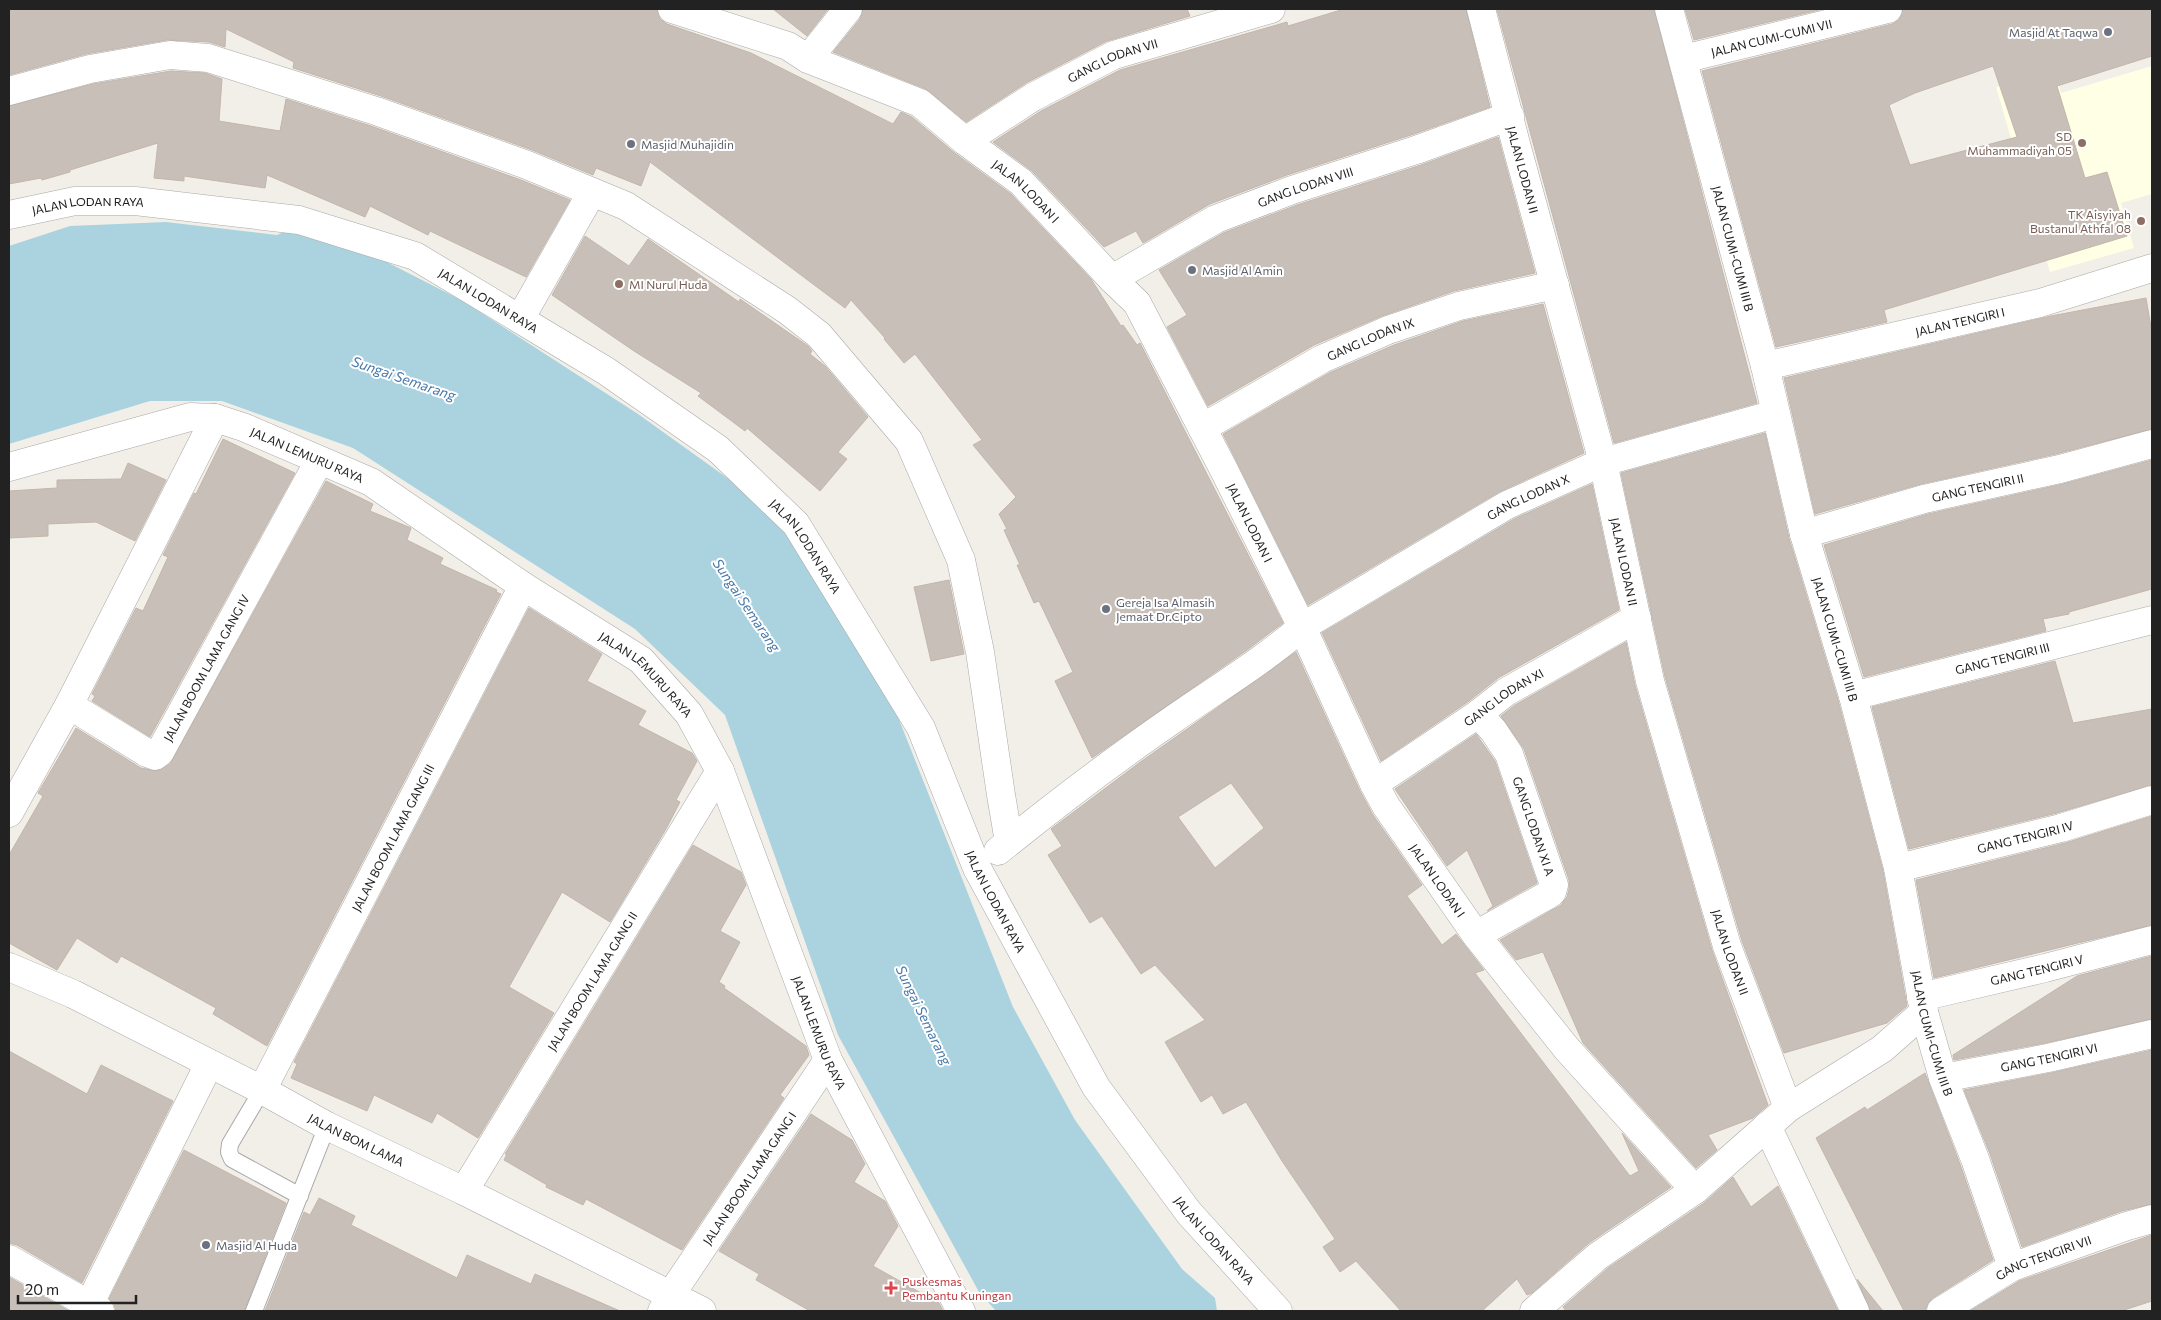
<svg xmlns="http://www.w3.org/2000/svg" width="2161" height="1320" viewBox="0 0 2161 1320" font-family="Commissioner,sans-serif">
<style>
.education{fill:#ffffe5}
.water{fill:#aad3df}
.building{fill:#c7bfb8;stroke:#c4b6ab;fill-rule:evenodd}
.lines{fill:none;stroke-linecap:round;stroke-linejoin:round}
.lane-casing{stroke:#a9a9a9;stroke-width:18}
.street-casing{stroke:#a9a9a9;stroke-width:29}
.lane{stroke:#fff;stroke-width:16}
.street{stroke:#fff;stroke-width:28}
.worship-dot{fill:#6b7280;stroke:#fff;stroke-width:2}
.education-dot{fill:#8d6e63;stroke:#fff;stroke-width:2}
.health-dot{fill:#e0444e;stroke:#fff;stroke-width:2}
.labels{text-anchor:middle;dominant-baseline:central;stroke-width:4;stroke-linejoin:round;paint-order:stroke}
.worship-label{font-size:12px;fill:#5b616d;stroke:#fff;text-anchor:start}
.street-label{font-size:12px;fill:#222;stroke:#fff}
.education-label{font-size:12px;fill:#785e54;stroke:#fff;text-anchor:end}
.health-label{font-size:12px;fill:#be3a42;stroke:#fff;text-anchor:start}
.water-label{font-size:14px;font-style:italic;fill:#4a7aab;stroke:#fff}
</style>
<rect width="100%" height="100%" fill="#f2efe9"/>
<!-- education -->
<path class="education" d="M2152 66V194L2121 203 2134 248 2050 272 1996 87 2054 70 2061 93Z"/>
<!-- water -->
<path class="water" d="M166 222 277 235 299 225 373 255 463 301 638 414 783 518 873 654 1013 1007 1075 1120 1182 1269 1215 1298 1217 1311H996L979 1292 838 1035 725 715 635 629 353 448 222 401H150L9 444V246L70 226Z"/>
<!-- building -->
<path class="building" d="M9 9H657L660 19 667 24 751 53 893 124 901 112 912 117 956 154 1011 194 1091 279 1121 326 1123 325 1137 345 1140 343 1283 623 1247 650 1092 758 1055 681 1073 672 1039 601 1034 603 1017 565H1020L1004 530 1007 529 999 514 1016 497 973 445 982 440 915 354 904 363 884 339 885 338 851 300 845 308 650 162 641 186 596 168 593 175 532 150 381 96 293 68 294 62 226 29 225 47 209 42 167 40 86 54 9 75Z
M773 9H828L807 36Z
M863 9H1187L1190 16 1107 41 1026 83 966 122 926 89 833 52 860 19Z
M1344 9H1466L1490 107 1411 135 1287 175 1210 204 1143 243 1136 231 1104 247 1032 171 993 142 1041 111 1120 70 1287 22 1288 26Z
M1497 9H1654L1757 403 1614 443Z
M1685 9H1823L1694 40Z
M1903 9H2152V56L2057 86 2085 178 2107 172 2127 236 1884 310 1887 322 1776 347 1702 71 1892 24 1899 20ZM1993 66 2017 137 1910 165 1889 105 1915 93Z
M171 71 205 73 222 79 219 121 280 131 286 99 371 126 521 180 570 200 526 277 430 231 428 235 370 206 365 217 267 175 265 188 184 176V181L154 178 158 143 70 170V172L42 180 41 178 9 184V106L93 84Z
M1498 137 1535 273 1454 291 1382 316 1314 345 1208 406 1167 327 1187 315 1159 270 1223 233 1297 205 1421 165Z
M585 236 629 266 648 239 739 302 740 299 808 346 812 351 810 354 825 366 868 417 838 452 847 459 820 491 747 428 745 431 698 396 701 393 634 351 552 295Z
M2146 298 2152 333V429L2056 454 1921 484 1815 514 1784 378 2051 316Z
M1543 304 1584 453 1499 492 1308 605 1223 434 1329 373 1394 345 1463 321Z
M1765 433 1789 538 1838 700 1883 871 1907 1006 1887 1023 1784 1053 1742 941 1665 677 1621 473Z
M223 439 295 473 150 737 92 701 95 696 92 694 136 608 143 611 168 557 163 555 194 493 196 494Z
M2152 460V589L2069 612V614L2043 619 2046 631 1864 677 1824 545 1928 514 2063 484Z
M128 463 166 480 135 541 96 522 48 524V536L9 538V491L57 488V480L121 479Z
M326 481 373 504 370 511 411 528 407 540 443 558 440 564 497 590 496 592 501 594 267 1046 213 1014 216 1008 121 956 117 963 77 938 57 970 9 943V855L43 796 38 793 76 728 141 768 157 771 170 764Z
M1592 484 1619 610 1498 678 1469 701 1381 761 1322 633 1514 519Z
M949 580 964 654 931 661 914 587Z
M529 608 602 654 587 681 646 711 638 725 692 753 697 761 676 800 680 802 666 829 610 922 562 892 509 987 554 1013 478 1138 437 1113 432 1123 374 1095 367 1111 291 1078 297 1064 294 1062Z
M1626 642 1635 685 1712 950 1768 1105 1753 1118 1708 1135 1717 1150 1696 1168 1583 1043 1543 952 1516 960 1500 940 1561 905 1567 897 1569 889V880L1524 749 1501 716 1515 705Z
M1296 652 1360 791 1373 815 1422 885 1407 896 1442 945 1456 934 1484 970 1475 973 1630 1176 1639 1171 1622 1133 1671 1187 1589 1243 1532 1293 1527 1295 1517 1279 1482 1311H1401L1356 1261 1340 1272 1323 1247 1335 1239 1282 1161 1246 1102 1223 1114 1212 1095 1201 1102 1165 1042 1205 1020 1155 965 1141 974 1102 916 1090 923 1048 855 1062 846 1051 829 1139 763ZM1231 783 1264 828 1215 868 1178 817Z
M2055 661 2073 723 2152 709V785L2057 813 1909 849 1872 707Z
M1476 734 1495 761 1537 883 1487 911 1493 906 1467 850 1447 866 1395 789Z
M2152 816V925L1934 978 1916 880 2065 843Z
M693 845 741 872 746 885 720 931 740 942 719 982 725 986 724 988 806 1046 809 1055 780 1095 784 1098 682 1250 586 1199 583 1205 546 1187 547 1185 504 1160 507 1154H505Z
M2152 956V1019L2045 1043 1954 1060 1953 1055 2077 976Z
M2152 1050V1204L2122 1211 2022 1247 1990 1154 1964 1090 2051 1073Z
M9 1051 87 1094 101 1065 173 1101 82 1283 17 1245 9 1243Z
M1925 1073 1960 1164 1993 1260 1933 1298 1928 1303 1925 1311H1904L1816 1138 1865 1107 1867 1110Z
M811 1114 852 1140 865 1164 854 1182 885 1201 898 1226 873 1266 939 1303 943 1311H810L756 1280 759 1274 719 1251Z
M184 1150 286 1203 244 1311H116L114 1304 109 1299Z
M1733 1177 1751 1207 1778 1186 1838 1311H1566L1563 1307 1608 1268 1704 1203Z
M319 1198 355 1216 351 1225 457 1278 467 1255 531 1284 535 1274 620 1311H265L304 1212 310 1215Z
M2152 1235V1301L2121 1311H1970L2019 1281Z
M9 1277 69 1311H9Z
M1857 1279 1883 1311H1870Z"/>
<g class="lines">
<defs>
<path id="lane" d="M262 1090 230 1144 229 1152 232 1159 300 1196
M254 1311 327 1126"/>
<g id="street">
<path id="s1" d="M672 9 788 46 808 59 920 103 965 141 1021 182 1112 279 1137 303 1224 470 1302 627 1374 784 1386 806 1476 935 1567 1049 1695 1190"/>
<path id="s2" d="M1481 9 1516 144 1603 462 1650 681 1727 946 1788 1108"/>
<path id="s3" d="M1669 9 1765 366 1804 534 1853 696 1898 868 1924 1012 1943 1078 1975 1159 2012 1267"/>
<path d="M808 59 848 9"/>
<path id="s4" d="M1683 59 1888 9"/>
<path d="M9 91 90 69 170 55 208 58 376 111 527 165 626 206 787 310 819 335 909 441 961 560 980 652 1001 795 1009 842"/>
<path id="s5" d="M965 141 1033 97 1114 55 1271 9"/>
<path id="s6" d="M9 215 75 201H135L299 220 415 256 606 371 718 449 796 524 921 728 977 868 1096 1087 1189 1213 1278 1311"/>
<path id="s7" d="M1112 279 1216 219 1292 190 1416 150 1510 116"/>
<path d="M520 319 592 192"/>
<path id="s8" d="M1765 366 2040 303 2152 268"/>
<path id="s9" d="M1202 428 1322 359 1388 330 1459 306 1555 285"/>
<path id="s10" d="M9 467 190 417 215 418 243 427 371 482 523 586 641 660 689 714 720 771 828 1060 961 1311"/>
<path id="s11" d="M1804 534 1924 499 2060 469 2152 444"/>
<path id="s12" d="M1853 696 2152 620"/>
<path d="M69 705 215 418"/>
<path id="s13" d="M1374 784 1478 714 1506 692 1637 618"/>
<path id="s14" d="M9 813 69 705 147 753 155 756 160 752 319 461"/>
<path id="s15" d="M998 851C1055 805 1114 760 1175 718 1218 688 1263 661 1302 627L1507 505 1603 462 1775 414"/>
<path id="s16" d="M1898 868 2061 828 2152 800"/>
<path d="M1476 935 1546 896 1552 892 1554 885 1509 754 1493 730 1478 714"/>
<path id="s17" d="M9 967 73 994 262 1090 327 1126 464 1191 702 1311"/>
<path id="s18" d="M1921 997 2045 968 2152 940"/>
<path id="s19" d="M1943 1078 2048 1058 2152 1034"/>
<path id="s20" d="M262 1090 523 586"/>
<path d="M1767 1126 1855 1311"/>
<path id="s21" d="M464 1191 720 771"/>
<path d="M9 1259 100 1311"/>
<path d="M86 1311 209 1064"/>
<path id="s22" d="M662 1311 670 1296 828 1060"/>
<path d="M1534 1311 1598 1256 1695 1190 1788 1108 1882 1049 1924 1012"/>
<path id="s23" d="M1941 1311 2012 1267 2127 1226 2152 1219"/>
</g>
</defs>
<!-- lane casing -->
<use href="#lane" class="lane-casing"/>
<!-- street casing -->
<use href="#street" class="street-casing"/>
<!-- lane -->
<use href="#lane" class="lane"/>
<!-- street -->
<use href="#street" class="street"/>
</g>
<!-- markers -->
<g class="worship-dot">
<circle cx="2108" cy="32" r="5"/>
<circle cx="631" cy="144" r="5"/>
<circle cx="1192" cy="270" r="5"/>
<circle cx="1106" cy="609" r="5"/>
<circle cx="206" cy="1245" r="5"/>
</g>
<g class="education-dot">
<circle cx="2082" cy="143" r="5"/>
<circle cx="2141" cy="221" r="5"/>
<circle cx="619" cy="284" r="5"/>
</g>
<path class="health-dot" d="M888.5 1280.5h5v5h5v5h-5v5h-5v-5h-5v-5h5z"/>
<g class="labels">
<!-- worship labels -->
<g class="worship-label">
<text x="2098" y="32" text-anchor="end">Masjid At Taqwa</text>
<text x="641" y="144">Masjid Muhajidin</text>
<text x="1202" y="270">Masjid Al Amin</text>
<text x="1116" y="602">Gereja Isa Almasih<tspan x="1116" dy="14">Jemaat Dr.Cipto</tspan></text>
<text x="216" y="1245">Masjid Al Huda</text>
</g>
<!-- street labels -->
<g class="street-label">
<text stroke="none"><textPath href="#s4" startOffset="91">JALAN CUMI-CUMI VII</textPath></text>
<text stroke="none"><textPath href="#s5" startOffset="169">GANG LODAN VII</textPath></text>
<text stroke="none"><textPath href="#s2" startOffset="166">JALAN LODAN II</textPath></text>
<text stroke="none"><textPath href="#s7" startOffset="215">GANG LODAN VIII</textPath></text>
<text stroke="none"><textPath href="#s1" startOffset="404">JALAN LODAN I</textPath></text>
<text stroke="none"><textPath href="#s6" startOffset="80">JALAN LODAN RAYA</textPath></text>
<text stroke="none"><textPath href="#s3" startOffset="248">JALAN CUMI-CUMI III B</textPath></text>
<text stroke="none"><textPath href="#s6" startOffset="500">JALAN LODAN RAYA</textPath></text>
<text stroke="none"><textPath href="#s8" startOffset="200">JALAN TENGIRI I</textPath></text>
<text stroke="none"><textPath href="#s9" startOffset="191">GANG LODAN IX</textPath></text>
<text stroke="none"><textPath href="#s10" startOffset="312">JALAN LEMURU RAYA</textPath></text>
<text stroke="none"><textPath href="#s11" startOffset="180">GANG TENGIRI II</textPath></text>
<text stroke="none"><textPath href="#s15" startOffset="639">GANG LODAN X</textPath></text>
<text stroke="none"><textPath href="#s1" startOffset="809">JALAN LODAN I</textPath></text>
<text stroke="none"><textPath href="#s6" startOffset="905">JALAN LODAN RAYA</textPath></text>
<text stroke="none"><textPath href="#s2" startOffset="571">JALAN LODAN II</textPath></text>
<text stroke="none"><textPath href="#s3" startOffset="652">JALAN CUMI-CUMI III B</textPath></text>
<text stroke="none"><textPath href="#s12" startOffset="154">GANG TENGIRI III</textPath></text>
<text stroke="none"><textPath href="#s14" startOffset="326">JALAN BOOM LAMA GANG IV</textPath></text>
<text stroke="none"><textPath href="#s10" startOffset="718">JALAN LEMURU RAYA</textPath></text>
<text stroke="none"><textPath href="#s13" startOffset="156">GANG LODAN XI</textPath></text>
<text transform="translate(1534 826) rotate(71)">GANG LODAN XI A</text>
<text stroke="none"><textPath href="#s16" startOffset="131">GANG TENGIRI IV</textPath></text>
<text stroke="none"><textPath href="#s20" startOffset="284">JALAN BOOM LAMA GANG III</textPath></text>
<text stroke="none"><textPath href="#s1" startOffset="1214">JALAN LODAN I</textPath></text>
<text stroke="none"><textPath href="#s6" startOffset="1310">JALAN LODAN RAYA</textPath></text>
<text stroke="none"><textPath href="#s2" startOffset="976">JALAN LODAN II</textPath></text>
<text stroke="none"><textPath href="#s18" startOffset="119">GANG TENGIRI V</textPath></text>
<text stroke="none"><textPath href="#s21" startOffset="246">JALAN BOOM LAMA GANG II</textPath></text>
<text stroke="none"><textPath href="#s3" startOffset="1058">JALAN CUMI-CUMI III B</textPath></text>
<text stroke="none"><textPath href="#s10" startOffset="1122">JALAN LEMURU RAYA</textPath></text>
<text stroke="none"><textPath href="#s19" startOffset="108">GANG TENGIRI VI</textPath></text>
<text stroke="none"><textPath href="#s17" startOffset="388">JALAN BOM LAMA</textPath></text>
<text stroke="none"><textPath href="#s22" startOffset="159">JALAN BOOM LAMA GANG I</textPath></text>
<text stroke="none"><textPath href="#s6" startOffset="1715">JALAN LODAN RAYA</textPath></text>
<text stroke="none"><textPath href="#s23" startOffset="116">GANG TENGIRI VII</textPath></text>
</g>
<!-- education labels -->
<g class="education-label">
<text x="2072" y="136">SD<tspan x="2072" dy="14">Muhammadiyah 05</tspan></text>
<text x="2131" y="214">TK Aisyiyah<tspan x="2131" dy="14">Bustanul Athfal 08</tspan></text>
<text x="629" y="284" text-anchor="start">MI Nurul Huda</text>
</g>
<!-- health labels -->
<g class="health-label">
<text x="902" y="1281">Puskesmas<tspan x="902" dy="14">Pembantu Kuningan</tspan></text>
</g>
<!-- water labels -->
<g class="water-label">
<text transform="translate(404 378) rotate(19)">Sungai Semarang</text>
<text transform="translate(747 605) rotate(56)">Sungai Semarang</text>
<text transform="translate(924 1015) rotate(64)">Sungai Semarang</text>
</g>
</g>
<!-- border -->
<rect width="2161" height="1320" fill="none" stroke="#222222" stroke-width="20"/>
<!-- scale -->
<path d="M18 1295v8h118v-8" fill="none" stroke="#222222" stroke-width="2.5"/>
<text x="25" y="1295" font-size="15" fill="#222222" stroke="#ffffff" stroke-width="4" paint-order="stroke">20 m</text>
</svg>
